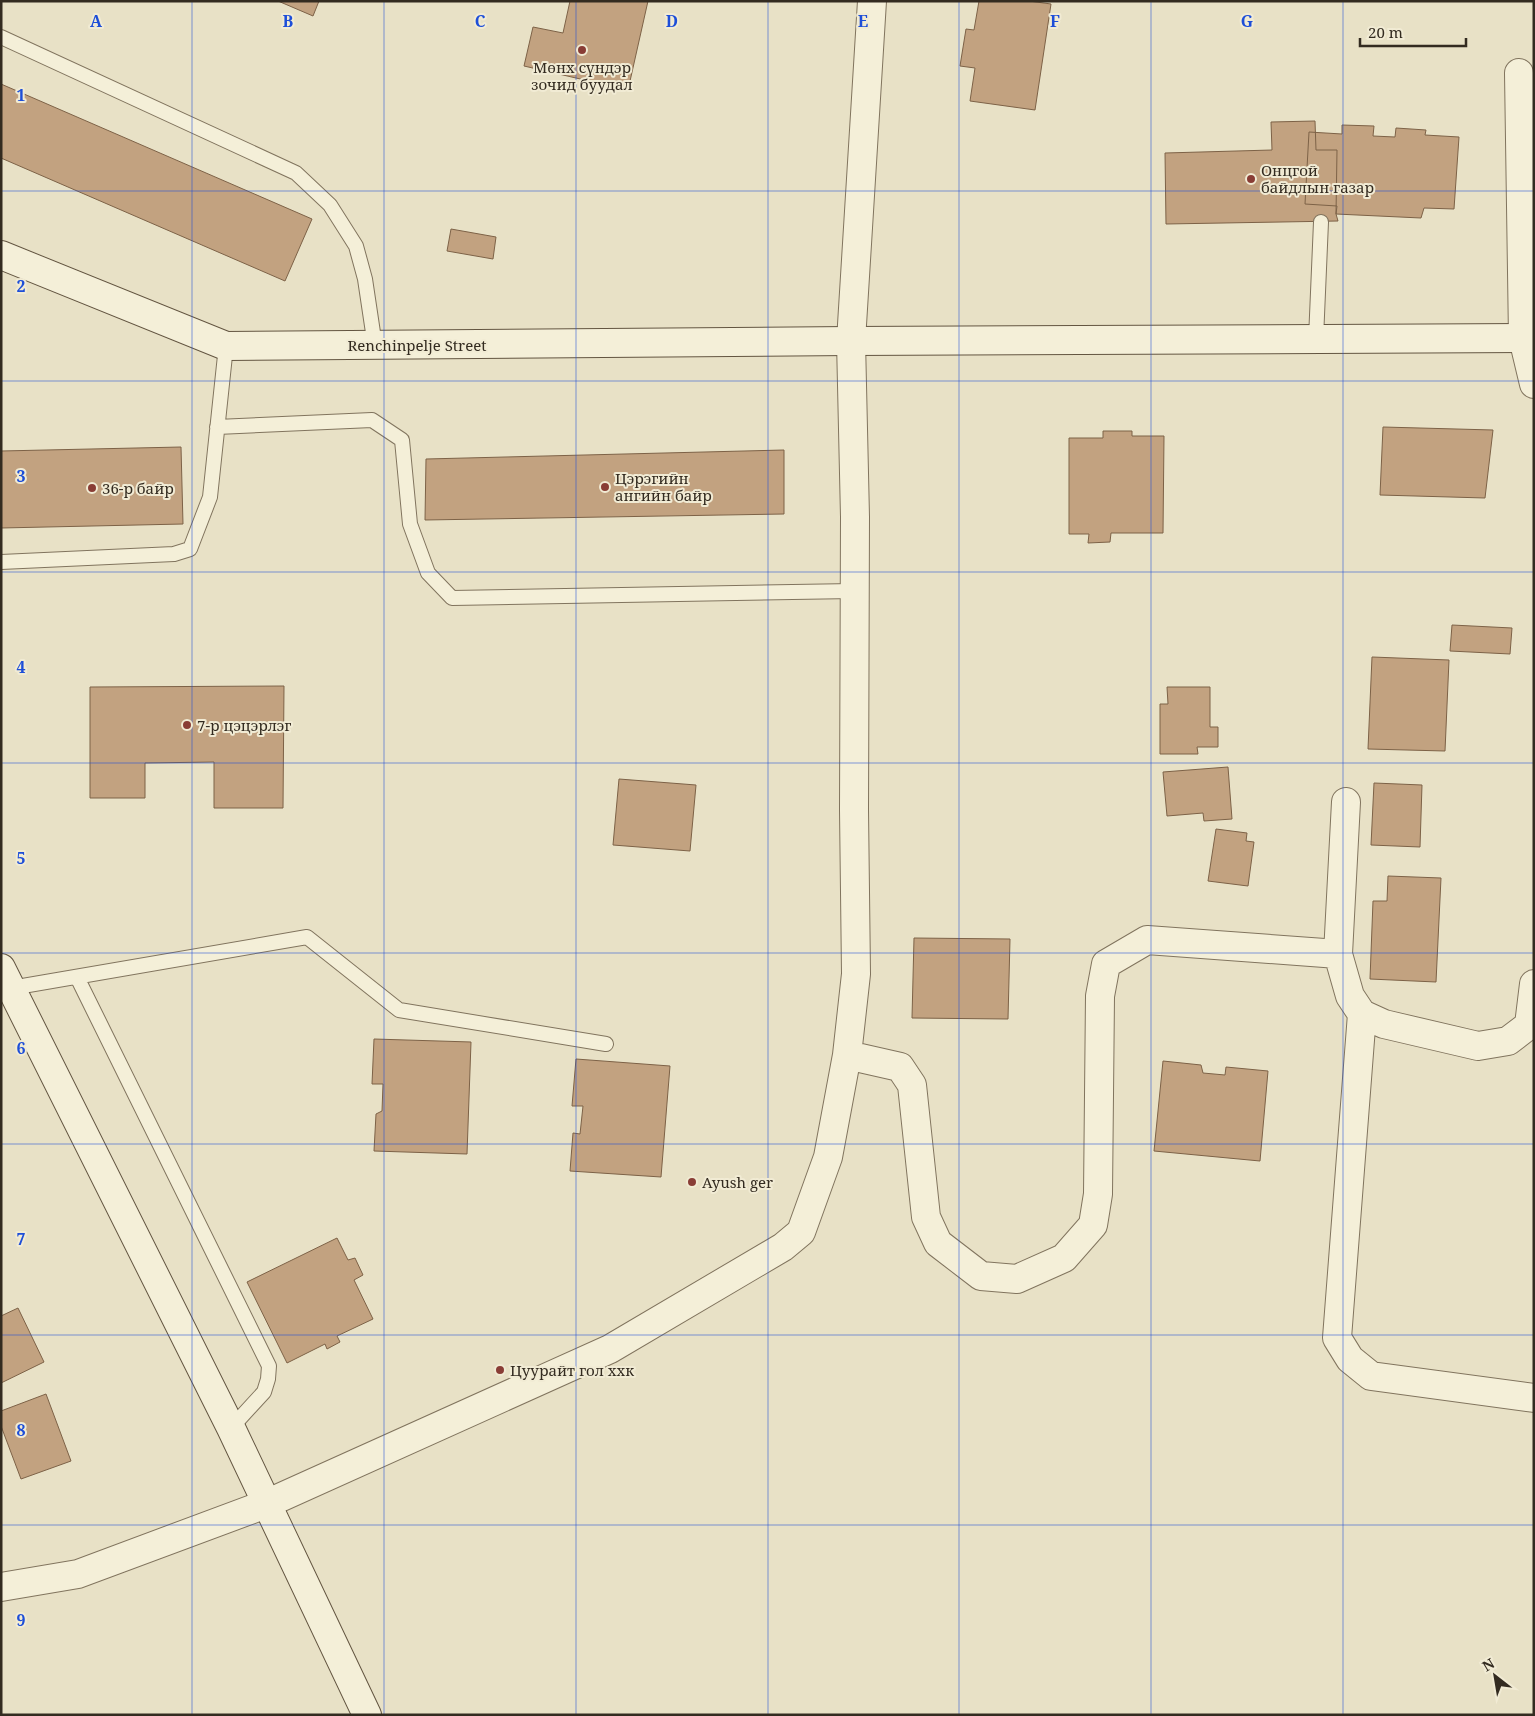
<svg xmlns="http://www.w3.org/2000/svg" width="1535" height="1716" viewBox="0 0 1535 1716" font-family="'Noto Serif',serif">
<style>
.building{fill:#c2a280;stroke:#7d6247}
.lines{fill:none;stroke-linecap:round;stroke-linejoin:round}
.lane-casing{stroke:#81745e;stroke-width:16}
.street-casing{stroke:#81745e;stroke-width:30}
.secondary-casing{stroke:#635541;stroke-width:30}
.lane{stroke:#f4efd8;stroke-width:14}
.street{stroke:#f4efd8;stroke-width:28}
.secondary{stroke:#f4efd8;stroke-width:28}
.grid{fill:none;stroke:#1d4ed8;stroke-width:1;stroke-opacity:0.55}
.poi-dot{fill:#893d35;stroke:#f1ebd4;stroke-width:2}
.labels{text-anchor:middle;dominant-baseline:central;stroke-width:4;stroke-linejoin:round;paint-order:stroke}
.poi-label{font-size:15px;fill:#332b20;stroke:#f1ebd4;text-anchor:start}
.street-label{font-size:15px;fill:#332b20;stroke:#f1ebd4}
.grid-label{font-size:16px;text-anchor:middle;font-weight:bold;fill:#1d4ed8;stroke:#f1ebd4;stroke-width:4;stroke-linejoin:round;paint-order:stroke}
</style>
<rect width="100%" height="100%" fill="#e8e1c6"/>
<!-- building -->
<path class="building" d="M278 1H319L313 16Z
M570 1H648L628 90 524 66 533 27 563 33Z
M979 1H1029L1051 4 1035 110 970 101 975 68 960 66 966 29 974 30Z
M1 84 312 219 285 281 1 158Z
M1315 121 1316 150H1337L1336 214 1338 221 1166 224 1165 153 1272 150 1271 122Z
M1342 125 1374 126 1373 136 1395 137 1396 128 1426 130 1425 135 1459 137 1454 209 1424 208 1421 218 1336 214 1337 206 1305 204 1309 132 1342 134Z
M451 229 496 237 493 259 447 251Z
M1383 427 1493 430 1485 498 1380 495Z
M1103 431H1132V436H1164L1163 533H1111L1110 542 1088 543 1089 534H1069V438H1103Z
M181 447 183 524 1 528V451Z
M784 450V514L425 520 426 459Z
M1452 625 1512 628 1510 654 1450 651Z
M1372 657 1449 660 1445 751 1368 749Z
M284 686 283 808H214V762L145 763V798H90V687Z
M1167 687H1210V727H1218V747H1197L1198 754H1160V704H1168Z
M1228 767 1232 819 1204 821 1203 813 1167 816 1163 772Z
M619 779 696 785 690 851 613 845Z
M1374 783 1422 785 1420 847 1371 845Z
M1216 829 1247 833 1246 841 1254 842 1248 886 1208 881Z
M1388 876 1441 878 1436 982 1370 979 1373 901H1387Z
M914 938 1010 939 1008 1019 912 1018Z
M374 1039 471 1042 467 1154 374 1151 376 1114 382 1111 383 1084H372Z
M576 1059 670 1066 661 1177 570 1171 573 1133 580 1134 583 1106H572Z
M1163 1061 1201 1065 1203 1073 1225 1075 1226 1067 1268 1071 1260 1161 1154 1151Z
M337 1238 348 1260 355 1258 363 1275 354 1280 373 1319 337 1336 340 1342 327 1349 325 1344 287 1363 247 1282Z
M18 1308 44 1362 1 1383V1316Z
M46 1394 71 1461 21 1479 1 1426V1411Z"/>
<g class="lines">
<defs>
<path id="lane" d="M1 37 296 173 330 205 356 246 365 279 375 346
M1316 339 1321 222
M217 427 372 420 402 440 410 524 428 573 452 598 854 591
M1 562 174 554 190 549 210 497 226 346
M77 977 269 1366 268 1379 264 1392 231 1428
M11 988 307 937 399 1010 606 1044"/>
<path id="street" d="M1519 73 1523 338 1534 384
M1346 802 1338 954 1350 996 1362 1014 1384 1024 1478 1046 1508 1041 1529 1025 1534 984
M1362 1014 1337 1338 1350 1359 1371 1376 1534 1398
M847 1055 900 1067 912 1085 926 1217 938 1243 981 1276 1017 1279 1064 1258 1093 1225 1098 1194 1100 996 1106 964 1147 940 1338 954
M1 1587 78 1574 266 1504 610 1349 783 1247 801 1232 828 1157 847 1055 856 974 854 810 855 517 851 341 872 1"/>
<path id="secondary" d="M1 255 226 346 851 341 1534 338
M1 968 231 1428 367 1715"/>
</defs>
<!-- lane casing -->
<use href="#lane" class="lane-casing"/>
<!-- street casing -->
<use href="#street" class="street-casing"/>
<!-- secondary casing -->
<use href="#secondary" class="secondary-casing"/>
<!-- lane -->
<use href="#lane" class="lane"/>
<!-- street -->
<use href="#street" class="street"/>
<!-- secondary -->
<use href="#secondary" class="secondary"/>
</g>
<!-- grid -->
<path class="grid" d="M192 1V1715M384 1V1715M576 1V1715M768 1V1715M959 1V1715M1151 1V1715M1343 1V1715M1 191H1534M1 381H1534M1 572H1534M1 763H1534M1 953H1534M1 1144H1534M1 1335H1534M1 1525H1534"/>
<!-- markers -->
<g class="poi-dot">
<circle cx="582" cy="50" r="5"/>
<circle cx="1251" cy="179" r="5"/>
<circle cx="605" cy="487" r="5"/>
<circle cx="92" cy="488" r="5"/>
<circle cx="187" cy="725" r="5"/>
<circle cx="692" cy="1182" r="5"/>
<circle cx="500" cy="1370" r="5"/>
</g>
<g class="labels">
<!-- poi labels -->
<g class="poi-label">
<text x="582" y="67" text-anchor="middle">Мөнх сүндэр<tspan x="582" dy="17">зочид буудал</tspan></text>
<text x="1261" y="170">Онцгой<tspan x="1261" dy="17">байдлын газар</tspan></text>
<text x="615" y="478">Цэрэгийн<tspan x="615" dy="17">ангийн байр</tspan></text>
<text x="102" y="488">36-р байр</text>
<text x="197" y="725">7-р цэцэрлэг</text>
<text x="702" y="1182">Ayush ger</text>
<text x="510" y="1370">Цуурайт гол ххк</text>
</g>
<!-- street labels -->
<g class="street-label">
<text x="417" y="345">Renchinpelje Street</text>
</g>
</g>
<g class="grid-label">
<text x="96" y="27">A</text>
<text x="288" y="27">B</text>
<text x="480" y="27">C</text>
<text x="672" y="27">D</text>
<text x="863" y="27">E</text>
<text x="1055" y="27">F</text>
<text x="1247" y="27">G</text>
<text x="21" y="101">1</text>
<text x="21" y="292">2</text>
<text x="21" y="482">3</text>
<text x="21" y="673">4</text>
<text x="21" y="864">5</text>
<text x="21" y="1054">6</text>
<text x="21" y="1245">7</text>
<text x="21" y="1436">8</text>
<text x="21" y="1626">9</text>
</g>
<!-- border -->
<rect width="1535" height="1716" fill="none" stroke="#332b20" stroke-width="5"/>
<!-- north arrow -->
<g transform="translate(1495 1676) rotate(329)" stroke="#f1ebd4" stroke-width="4" paint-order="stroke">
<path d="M0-4L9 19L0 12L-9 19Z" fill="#332b20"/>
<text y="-8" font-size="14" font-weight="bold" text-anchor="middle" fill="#332b20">N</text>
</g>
<!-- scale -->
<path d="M1360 38v8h106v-8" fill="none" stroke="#332b20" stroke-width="2.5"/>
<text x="1368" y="38" font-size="15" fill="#332b20" stroke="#f1ebd4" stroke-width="4" paint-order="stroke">20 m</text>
</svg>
